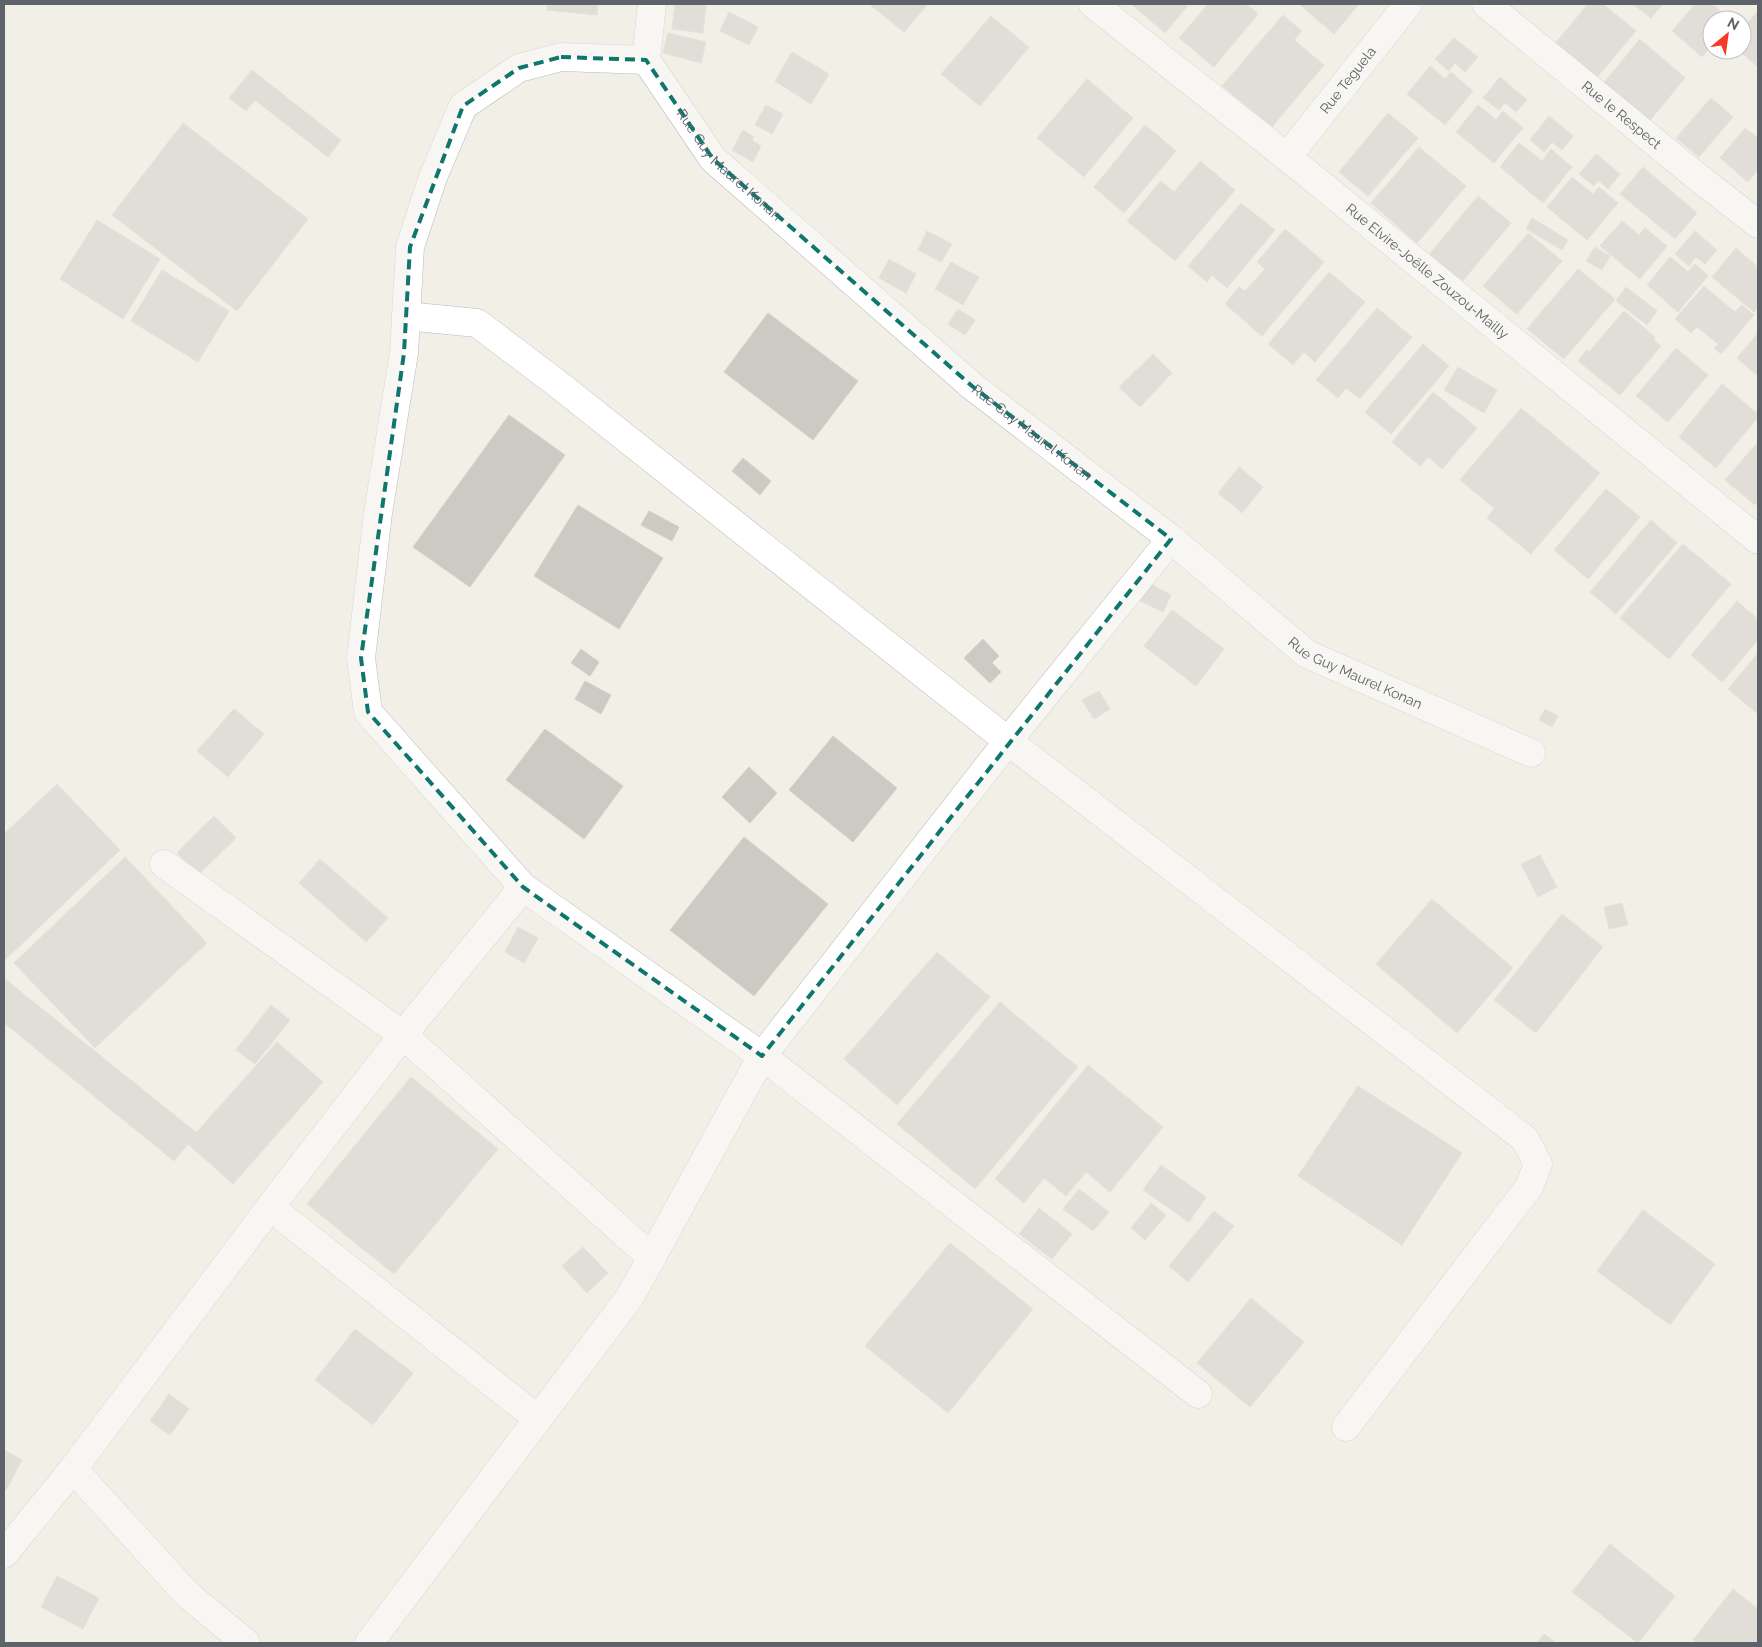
<svg xmlns="http://www.w3.org/2000/svg" width="1762" height="1647" viewBox="0 0 1762 1647" font-family="Raleway,sans-serif">
<style>
.building{fill:#cdcac4;stroke:#d7d1c5}
.lines{fill:none;stroke-linecap:round;stroke-linejoin:round}
.minor-casing{stroke:#b7babf;stroke-width:29}
.minor{stroke:#fff;stroke-width:28}
.marked{fill:none;stroke:#0f766e;stroke-width:4;stroke-dasharray:10 6;stroke-linejoin:round}
.labels{text-anchor:middle;dominant-baseline:central;stroke-width:4.5;stroke-linejoin:round;paint-order:stroke}
.street-label{font-size:14px;fill:#5e6369;stroke:#fff}
</style>
<rect width="100%" height="100%" fill="#f2efe7"/>
<!-- building -->
<path class="building" d="M548 4H598L597 15 547 10Z
M675 4H706L703 33 672 29Z
M869 4H928L904 32Z
M1131 4H1189L1165 33Z
M1208 4H1246L1258 14 1214 67 1179 38Z
M1299 4H1359L1334 34Z
M1588 4H1603L1636 31 1593 82 1552 47Z
M1633 4H1663L1651 18Z
M1695 4H1712L1731 20H1712V45L1702 57 1672 31Z
M1758 11V67L1738 50H1742V29Z
M729 12 758 27 749 45 720 31Z
M1283 15 1302 31 1294 40 1324 65 1272 127 1222 86Z
M991 16 1029 47 980 106 941 74Z
M668 33 706 42 701 63 663 53Z
M1454 38 1478 57 1465 72 1455 63 1449 71 1435 59Z
M1640 39 1685 78 1642 130 1597 91Z
M792 52 829 74 811 104 775 81Z
M1430 66 1445 79 1451 72 1473 91 1445 125 1407 94Z
M252 70 341 140 328 157 255 100 246 111 229 98Z
M1500 77 1527 100 1516 112 1505 103 1499 110 1483 98Z
M1087 79 1133 118 1084 177 1037 138Z
M1711 98 1733 117 1699 157 1676 138Z
M766 105 783 114 772 134 755 125Z
M1478 105 1496 120 1503 111 1523 128 1494 163 1456 132Z
M1388 113 1418 138 1368 196 1339 172Z
M1549 116 1573 136 1562 150 1552 142 1544 152 1530 140Z
M183 123 308 219 237 311 112 215Z
M1145 125 1176 151 1124 213 1094 187Z
M1745 128 1758 138V170L1748 182 1720 158Z
M743 130 754 137 752 140 761 146 753 162 732 150Z
M1519 143 1542 161 1551 149 1572 167 1543 203 1500 167Z
M1419 147 1466 186 1417 243 1371 203Z
M1596 154 1620 174 1608 189 1598 180 1594 186 1579 174Z
M1200 161 1235 190 1175 261 1127 221 1161 181 1174 192Z
M1643 167 1697 213 1675 239 1620 194Z
M1572 177 1593 194 1599 187 1618 203 1587 240 1547 207Z
M1478 196 1511 223 1456 289 1423 262Z
M1241 203 1275 230 1227 288 1212 275 1207 282 1188 266Z
M1532 218 1568 240 1562 250 1526 229Z
M97 220 160 259 123 319 60 279Z
M1622 221 1639 235 1645 228 1667 246 1640 279 1600 246Z
M1285 229 1324 262 1262 336 1225 304 1239 287 1245 291 1265 269 1257 262Z
M927 231 952 244 941 262 918 250Z
M1695 231 1717 250 1705 264 1696 257 1689 266 1675 254Z
M1528 233 1562 261 1517 314 1483 286Z
M1595 247 1610 256 1602 270 1586 261Z
M1736 248 1758 267V307L1754 312 1712 277Z
M1670 257 1688 272 1695 264 1708 276 1678 312 1647 285Z
M889 259 916 274 906 293 879 278Z
M951 262 979 277 963 305 935 289Z
M1578 269 1615 299 1564 359 1527 329Z
M162 270 229 311 198 362 131 321Z
M1329 272 1365 302 1315 362 1304 352 1293 365 1268 344Z
M1704 286 1735 312 1742 305 1754 315 1721 354 1714 348 1718 344 1697 327 1691 333 1675 319Z
M1626 287 1657 311 1647 325 1616 301Z
M1377 308 1412 337 1360 399 1346 388 1338 398 1316 380Z
M958 309 975 320 965 335 948 324Z
M1624 311 1655 337 1654 340 1661 346 1620 395 1578 361 1587 350 1589 352Z
M768 313 858 381 813 440 724 372Z
M1758 333V376L1737 358Z
M1423 344 1449 366 1391 434 1365 412Z
M1676 348 1708 375 1668 422 1636 396Z
M1153 354 1172 373 1140 407 1119 387Z
M1458 367 1497 390 1484 413 1444 390Z
M1722 384 1758 414V417L1716 468 1679 437Z
M1433 392 1477 428 1442 469 1428 457 1420 466 1392 442Z
M1521 408 1600 473 1531 554 1487 518 1494 508 1460 480Z
M509 415 565 455 470 587 413 547Z
M1758 442V501L1755 505 1725 480Z
M743 458 771 481 760 495 732 471Z
M1239 467 1263 487 1242 513 1218 493Z
M1606 489 1640 517 1588 579 1554 550Z
M578 505 663 558 619 629 534 576Z
M649 511 679 527 672 541 641 525Z
M1651 520 1677 543 1616 614 1590 592Z
M1683 544 1731 584 1669 659 1620 618Z
M1143 580 1171 595 1163 612 1134 598Z
M1737 601 1758 619V640L1722 682 1691 655Z
M1172 610 1224 649 1196 686 1144 646Z
M983 639 999 656 992 663 1001 672 990 683 964 658Z
M581 649 599 662 590 676 571 663Z
M1758 653V714L1728 689Z
M585 681 611 695 601 714 575 699Z
M1099 691 1110 709 1094 719 1082 700Z
M234 709 264 734 228 777 197 751Z
M1545 709 1558 716 1552 727 1539 720Z
M545 729 623 786 584 839 506 780Z
M833 736 897 788 853 842 789 790Z
M749 767 777 793 750 823 722 797Z
M57 784 120 850 4 961V834Z
M214 816 236 838 199 874 177 853Z
M744 837 828 904 754 996 670 930Z
M1540 855 1557 887 1538 897 1521 864Z
M125 857 207 943 95 1048 14 963Z
M320 859 388 918 366 942 299 883Z
M1432 899 1513 968 1457 1033 1376 964Z
M1622 903 1628 925 1609 929 1604 907Z
M1562 914 1603 947 1536 1033 1494 1000Z
M518 927 538 938 524 963 505 952Z
M937 952 990 997 897 1105 844 1059Z
M5 979 197 1133 174 1161 4 1023Z
M1000 1002 1078 1067 975 1189 897 1124Z
M271 1005 290 1020 255 1064 236 1050Z
M277 1042 323 1082 233 1184 187 1143Z
M1088 1065 1163 1127 1110 1192 1086 1172 1066 1196 1044 1178 1024 1203 995 1179Z
M411 1077 498 1149 394 1274 307 1204Z
M1358 1086 1462 1153 1402 1245 1298 1176Z
M1161 1165 1206 1197 1189 1222 1143 1190Z
M1079 1189 1109 1212 1093 1231 1063 1209Z
M1151 1203 1166 1215 1145 1240 1131 1228Z
M1039 1208 1072 1234 1052 1259 1019 1234Z
M1643 1210 1715 1264 1670 1325 1597 1271Z
M1214 1211 1234 1226 1188 1282 1169 1266Z
M950 1243 1033 1309 948 1413 865 1346Z
M583 1247 608 1273 587 1293 562 1266Z
M1251 1298 1304 1342 1250 1407 1197 1363Z
M355 1329 413 1373 373 1425 315 1380Z
M169 1394 189 1409 170 1435 150 1421Z
M4 1450 22 1460 6 1490 4 1489Z
M1610 1544 1675 1596 1638 1643 1572 1592Z
M57 1576 99 1598 83 1629 41 1607Z
M1733 1589 1758 1609V1643H1697L1693 1640Z
M1544 1634 1556 1643H1537Z"/>
<g class="lines">
<defs>
<g id="minor">
<path id="s1" d="M652 4 646 60 713 159 972 386 1171 539 1307 654 1531 753"/>
<path id="s2" d="M1093 4 1287 157 1758 540"/>
<path id="s3" d="M1486 4 1700 179 1758 224"/>
<path d="M646 60 561 57 519 68 463 106 433 177 410 247 404 353 378 513 361 658 368 712 523 887 762 1056 1198 1394"/>
<path id="s4" d="M1287 157 1408 4"/>
<path d="M406 316 477 323 554 381 1008 741 1525 1139 1538 1164 1529 1187 1346 1427"/>
<path d="M164 864 403 1035 652 1258"/>
<path d="M270 1207 538 1419"/>
<path d="M73 1469 188 1595 246 1643"/>
<path d="M4 1554 73 1469 270 1207 403 1035 523 887"/>
<path d="M369 1643 630 1297 762 1056 1008 741 1171 539"/>
</g>
</defs>
<!-- minor casing -->
<use href="#minor" class="minor-casing"/>
<!-- minor -->
<use href="#minor" class="minor"/>
</g>
<!-- marked area -->
<path d="M0 0H1762V1647H0ZM561 57 646 60 713 159 972 386 1171 539 762 1056 523 887 368 712 361 658 404 353 410 247 463 106 519 68Z" fill="#f2efe7" fill-opacity=".55" fill-rule="evenodd"/>
<path class="marked" d="M561 57 646 60 713 159 972 386 1171 539 762 1056 523 887 368 712 361 658 404 353 410 247 463 106 519 68Z"/>
<g class="labels">
<!-- street labels -->
<g class="street-label">
<text stroke="none"><textPath href="#s4" startOffset="98">Rue Teguela</textPath></text>
<text stroke="none"><textPath href="#s3" startOffset="175">Rue le Respect</textPath></text>
<text stroke="none"><textPath href="#s1" startOffset="191">Rue Guy Maurel Konan</textPath></text>
<text stroke="none"><textPath href="#s2" startOffset="428">Rue Elvire-Joëlle Zouzou-Mailly</textPath></text>
<text stroke="none"><textPath href="#s1" startOffset="596">Rue Guy Maurel Konan</textPath></text>
<text stroke="none"><textPath href="#s1" startOffset="1001">Rue Guy Maurel Konan</textPath></text>
</g>
</g>
<!-- border -->
<rect width="1762" height="1647" fill="none" stroke="#5e6369" stroke-width="10"/>
<!-- north arrow -->
<g transform="translate(1727 35) rotate(29)"><circle r="24" fill="#ffffff" stroke="#bfc1c3"/>
<path d="M0-4L9 19L0 12L-9 19Z" fill="#f73928"/>
<text y="-8" font-size="14" font-weight="bold" text-anchor="middle" fill="#5e6369">N</text>
</g>
</svg>
